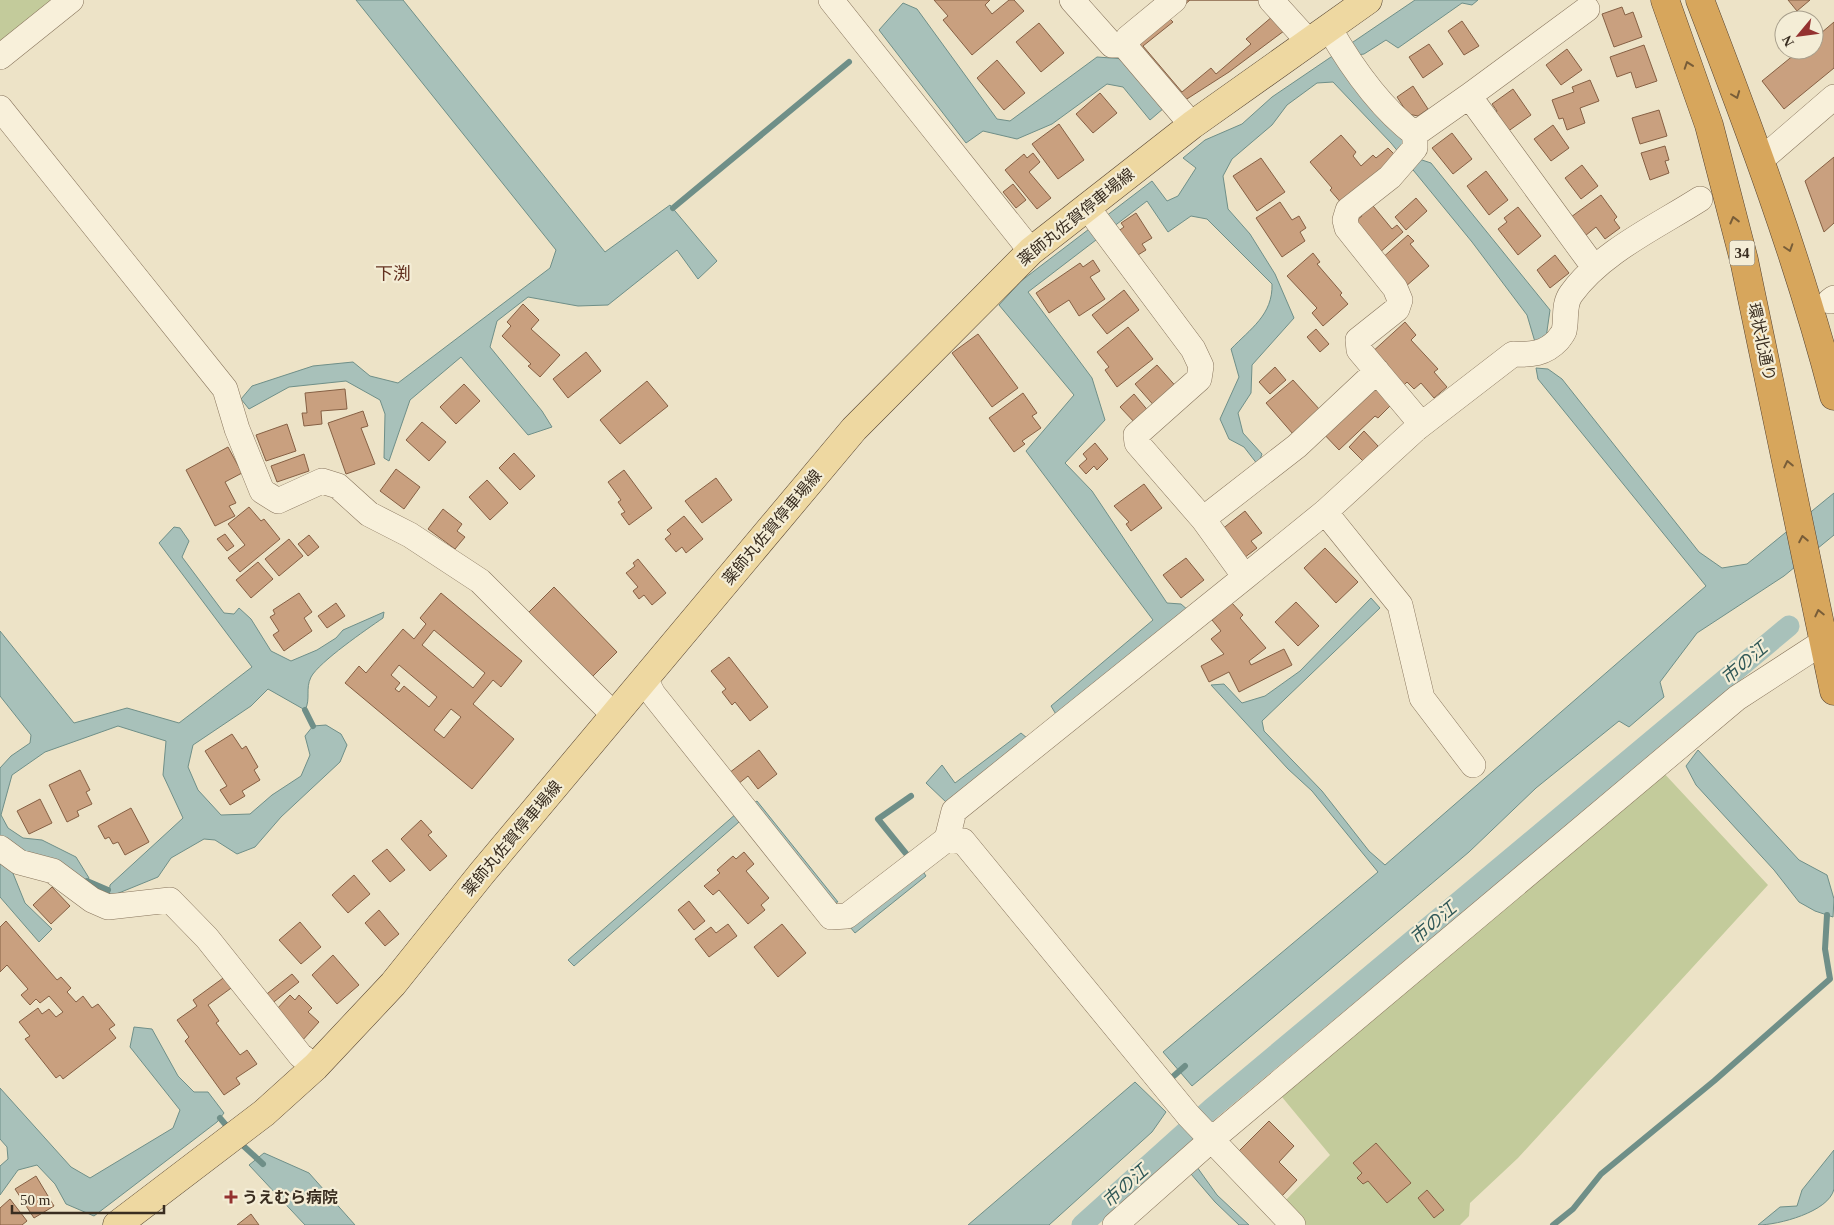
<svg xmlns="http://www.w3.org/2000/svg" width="1834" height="1225" viewBox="0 0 1834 1225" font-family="'Times New Roman','Noto Sans JP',serif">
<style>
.green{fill:#c3cb9b}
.water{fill:#a8c1ba;stroke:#6f8f88}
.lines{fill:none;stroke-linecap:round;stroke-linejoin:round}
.stream{stroke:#6f8f88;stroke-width:6}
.canal{stroke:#a8c1ba;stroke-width:21}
.building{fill:#c9a07f;stroke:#866044;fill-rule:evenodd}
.minor-casing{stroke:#88755d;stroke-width:26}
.major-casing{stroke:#564331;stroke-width:29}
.highway-casing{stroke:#564331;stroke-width:29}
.minor{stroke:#f8f0da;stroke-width:25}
.major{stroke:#eed8a1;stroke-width:28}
.highway{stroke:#d7a65c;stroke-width:28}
.oneway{stroke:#785d38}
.poi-dot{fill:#943230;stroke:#f4edd6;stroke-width:2}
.labels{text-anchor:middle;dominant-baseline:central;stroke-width:4.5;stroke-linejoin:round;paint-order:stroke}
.shield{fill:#f4edd6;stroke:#716757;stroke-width:1}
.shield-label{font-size:15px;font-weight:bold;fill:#392d20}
.street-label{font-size:16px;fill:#392d20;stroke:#f4edd6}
.poi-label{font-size:16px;font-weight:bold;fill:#392d20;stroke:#f4edd6;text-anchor:start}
.neighbourhood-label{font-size:18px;fill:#633221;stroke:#f4edd6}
.water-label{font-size:18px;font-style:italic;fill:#305857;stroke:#f4edd6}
</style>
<rect width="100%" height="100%" fill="#ede3c7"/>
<!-- green -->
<path class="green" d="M0 0H62L0 50Z
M1661 770 1768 885 1518 1158 1470 1203 1469 1216 1460 1225H1301L1281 1205 1330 1155 1277 1091Z"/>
<!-- water -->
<path class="water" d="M356 0H403L605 252 670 205 717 261 698 279 677 250 608 305 578 306 528 297 497 321 490 347 542 411 552 427 528 435 461 357 410 400 389 461 384 458 385 414 380 400 346 381 289 387 249 409 241 399 252 386 313 366 353 362 370 376 398 383 550 268 556 250Z
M1415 0H1478L1472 5 1462 3 1398 48 1386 40 1364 54 1357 55 1383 116 1419 159 1431 163 1550 310 1546 338 1535 342 1527 315 1472 242 1391 143 1333 82 1317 83 1287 105 1272 125 1232 159 1223 176 1228 209 1250 234 1275 274 1294 318 1252 365 1251 393 1238 413 1243 433 1262 454 1258 465 1244 447 1229 439 1220 419 1239 377 1231 349C1250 329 1273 315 1272 284L1207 219 1191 216 1168 232 1147 201 1028 292 1092 378 1105 420 1065 463 1092 491 1167 603 1181 604 1189 611 1057 716 1051 706 1153 620 1026 451 1074 395 999 305 1021 281 1152 181 1167 201 1178 196 1196 168 1183 158 1205 140 1242 124 1272 97Z
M903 3 917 9 997 119 1010 121 1097 57 1125 59 1164 108 1150 120 1123 87 1107 84 1052 124 1017 139 983 131 966 143 879 30Z
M1536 368 1548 369 1562 379 1699 552 1722 568 1747 564 1834 493V535L1784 576 1697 633 1660 682 1664 697 1629 727 1619 721 1536 788 1469 852 1192 1086 1163 1052 1378 872 1312 791 1288 769 1211 685 1224 684 1242 703 1265 696 1300 671 1371 598 1380 608 1262 721 1264 731 1322 791 1369 851 1385 865 1706 586 1538 379Z
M174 527 180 528 189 541 182 557 224 613 234 614 239 608 251 619 271 651 291 661 317 650 336 638 343 630 384 612 383 618C367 629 319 662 311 677 305 689 311 699 305 710L268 689 251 706 193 745 188 767 198 790 221 815 250 814 272 795 301 776 310 755 305 736 313 726 326 725 341 734 347 745 340 762 281 817 255 847 237 854 215 840 204 839 171 858 158 877 109 897 110 885 183 818 163 775 166 741 118 726 45 752 12 775 1 815 8 828 23 838 42 840 76 857 89 878 84 887 28 859 0 838V768L11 756 30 743 31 735 0 696V631L74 723 127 708 179 723 252 667 159 543Z
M1021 733 1027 738 947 803 926 783 942 765 955 783Z
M1698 750 1799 860 1827 875 1834 899 1833 917 1815 911 1799 902 1774 870 1696 785 1686 766Z
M757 801 838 902 829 903 751 805Z
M737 813 739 822 574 966 568 960Z
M0 859 10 866 25 903 52 929 39 942 0 897Z
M922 870 926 876 855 933 850 927Z
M134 1027 152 1029 178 1076 194 1092H208L224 1113 217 1122 94 1216 66 1204 55 1184 37 1165 18 1170 0 1195V1166L8 1159 7 1147 0 1139V1088L71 1167 90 1178 173 1128 180 1110 130 1047Z
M1135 1082 1166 1112 1152 1132 1049 1225H968Z
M1834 1150C1834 1162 1834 1177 1834 1189 1829 1212 1778 1225 1758 1225L1780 1207 1797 1206 1802 1190Z
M264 1153 309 1173 355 1225H305L249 1165Z
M1197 1167 1217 1195 1249 1225H1239L1215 1202 1191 1174Z"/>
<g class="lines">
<!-- stream -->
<path class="stream" d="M673 208 849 62
M305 710 313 726
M908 856 878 819 911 796
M87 881 108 890
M1168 1081 1185 1066
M220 1118 230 1130
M237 1140 263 1164
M1553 1225 1573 1209 1601 1174 1714 1081 1830 979 1825 949 1827 915"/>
<!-- canal -->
<path class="canal" d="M1082 1225 1212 1108 1789 626"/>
</g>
<!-- building -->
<path class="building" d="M934 0H990L985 5 992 14 1009 0H1014L1024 11 972 55 943 20 948 16Z
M1174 0H1274L1296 22 1229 72 1176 106 1124 45Z
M1190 0H1260L1273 16 1246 39 1251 44 1216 74 1211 68 1182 92 1143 46 1173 22 1169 18Z
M1788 0H1810L1797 11Z
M1622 7 1625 15 1633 12 1642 37 1614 47 1602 14Z
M1462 21 1479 46 1464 55 1448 31Z
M1834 22V68L1784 109 1762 81 1800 50H1814V39Z
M1039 23 1064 53 1041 72 1016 42Z
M1429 44 1443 64 1423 78 1409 57Z
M1644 45 1657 81 1636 88 1631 72 1617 77 1610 57Z
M1567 49 1582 70 1561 85 1546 65Z
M997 60 1025 93 1004 110 977 78Z
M1590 80 1599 101 1580 108 1585 123 1567 130 1563 118 1559 119 1552 100 1574 92 1572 87Z
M1413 86 1428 109 1418 116 1408 114 1397 97Z
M1513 89 1531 115 1507 132 1495 114 1497 111 1492 104Z
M1100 93 1117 113 1093 133 1076 114Z
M1659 110 1667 136 1640 144 1632 118Z
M1059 124 1084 160 1058 179 1032 144Z
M1553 125 1569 148 1551 161 1534 139Z
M1452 133 1472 159 1453 174 1432 148Z
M1341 135 1356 152 1353 156 1361 166 1373 155 1376 158 1388 148 1397 157 1343 205 1330 190 1332 188 1310 162Z
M1665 146 1669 160 1665 161 1669 173 1650 180 1641 153Z
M1033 153 1040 162 1029 172 1051 198 1037 209 1005 170 1024 154 1027 158Z
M1834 157V223L1824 232 1805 181Z
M1261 158 1285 192 1257 211 1233 176Z
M1582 165 1598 186 1581 199 1565 178Z
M1486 171 1508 200 1489 215 1467 186Z
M1013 184 1026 200 1016 208 1003 192Z
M1601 195 1617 217 1614 220 1620 228 1605 239 1596 227 1585 236 1571 217Z
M1416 198 1427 211 1406 230 1395 217Z
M1369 201 1392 229 1397 225 1403 232 1378 254 1352 224 1362 216 1358 211Z
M1280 202 1292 220 1299 216 1306 228 1300 232 1305 241 1282 257 1256 218Z
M1518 207 1541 236 1518 255 1498 229 1507 222 1504 218Z
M1136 213 1152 238 1142 244 1146 250 1133 258 1117 232 1124 227 1121 223Z
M1408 235 1414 241 1410 244 1429 266 1405 287 1380 260Z
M1313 253 1320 262 1317 264 1342 293 1340 295 1348 304 1323 326 1312 313 1317 308 1287 276Z
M1555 255 1569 273 1550 288 1537 270Z
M1093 260 1100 271 1090 277 1105 299 1079 316 1069 300 1049 313 1036 293 1080 263 1083 267Z
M1124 290 1139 310 1107 334 1092 315Z
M523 304 539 320 531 329 560 355 540 377 528 366 531 364 502 336 511 326 507 322Z
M1405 322 1416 335 1411 340 1438 369 1434 372 1447 387 1434 398 1421 383 1414 389 1407 382 1403 386 1370 354Z
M1128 327 1153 359 1117 387 1105 370 1109 367 1097 352Z
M1316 329 1329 344 1320 352 1307 337Z
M978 334 1018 388 992 407 952 353Z
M586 352 601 371 568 398 553 379Z
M1157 365 1179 390 1157 409 1135 384Z
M1275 367 1286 380 1270 394 1259 382Z
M1293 380 1320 410 1293 434 1266 403Z
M647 381 668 406 620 444 600 420Z
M1372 382 1392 404 1378 418 1375 416 1339 450 1320 430Z
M464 384 480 401 456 424 440 407Z
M345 389 347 409 321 411 322 424 304 426 302 413H307L305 393Z
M1023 393 1037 413 1032 416 1041 428 1022 441 1025 444 1014 452 989 418Z
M1134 394 1150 413 1137 425 1120 407Z
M363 411 368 426 361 428 375 464 346 474 328 423Z
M422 422 446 442 429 461 406 440Z
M287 424 296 451 266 461 256 435Z
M1364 431 1378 446 1363 461 1349 447Z
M1095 443 1108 459 1097 470 1094 466 1086 474 1079 466 1087 459 1083 454Z
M228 447 242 473 225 482 236 503 229 506 235 516 215 526 186 470Z
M514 453 535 476 520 490 499 468Z
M304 454 309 471 277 482 271 466Z
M396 469 420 487 404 509 380 491Z
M624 470 652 508 629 525 621 514 625 512 618 502 621 500 608 482Z
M716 478 732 500 702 523 685 501Z
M487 480 508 503 490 520 469 497Z
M1144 484 1162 508 1131 531 1126 524 1129 522 1114 506Z
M249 507 261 521 264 519 280 539 240 572 228 558 245 545 228 524Z
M443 509 462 524 457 531 465 537 455 549 428 529Z
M1245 511 1262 533 1251 541 1257 548 1244 558 1221 530Z
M684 516 703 539 686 553 682 547 676 552 665 539 671 534 667 530Z
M225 534 234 546 227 551 217 539Z
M309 535 319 547 308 556 298 544Z
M289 539 303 556 279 576 265 559Z
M1325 548 1358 582 1336 603 1304 568Z
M1186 558 1204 580 1181 598 1163 575Z
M638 559 666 593 652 605 644 595 639 599 633 591 638 587 626 573 635 566 633 563Z
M258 562 273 579 251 598 236 580Z
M554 587 617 652 593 676 529 612Z
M299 593 312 612 304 618 312 631 284 651 273 635 279 631 270 617 275 614 273 610Z
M441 593 522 661 501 687 493 680 473 704 514 739 472 789 345 683 359 666 366 673 403 629 414 639 426 624 420 618ZM434 630 485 673 473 688 422 645ZM399 665 437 697 429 707 404 686 399 692 395 689 400 683 391 675ZM451 709 461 717 444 738 434 730Z
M1296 602 1319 626 1298 646 1275 622Z
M336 603 345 616 327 628 318 616Z
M1232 603 1243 615 1240 618 1266 648 1249 661 1251 665 1284 649 1292 665 1239 692 1229 672 1209 682 1201 666 1224 654 1211 639 1221 631 1212 620Z
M729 657 768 707 750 721 735 702 732 705 722 692 726 689 711 671Z
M232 734 242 749 246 746 258 767 254 770 260 780 242 791 245 796 230 805 220 790 227 786 205 751Z
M759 750 777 774 758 789 748 776 738 784 729 773Z
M80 770 90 790 86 792 92 804 77 811 79 816 67 822 49 785Z
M40 799 52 823 29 834 17 811Z
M131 808 149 842 125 855 118 842 113 844 109 837 105 839 98 826Z
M421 820 432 832 428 835 447 856 430 871 401 839Z
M387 849 405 870 390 882 372 861Z
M744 852 754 864 746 871 769 898 761 905 765 910 748 924 719 890 713 895 704 886 720 873 717 870 733 856 736 859Z
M354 875 370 894 348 913 332 895Z
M52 887 70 906 51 924 33 905Z
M689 901 705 921 694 930 678 910Z
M379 910 399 934 385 946 365 923Z
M6 921 57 980 61 977 71 988 67 992 76 1002 83 996 92 1008 98 1004 115 1025 109 1029 116 1038 63 1079 60 1075 56 1078 25 1039 30 1036 19 1022 38 1008 42 1014 49 1009 56 1017 63 1012 49 996 40 1003 36 999 30 1005 21 995 28 989 7 965 0 972V927Z
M300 922 321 947 301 964 279 940Z
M728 924 737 936 709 957 695 939 711 927 716 933Z
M782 924 806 953 778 977 754 947Z
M333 955 359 985 337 1004 312 975Z
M292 974 299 982 270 1005 263 997Z
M226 976 234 986 208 1005 219 1021 216 1023 240 1055 247 1050 257 1064 236 1078 240 1084 224 1095 185 1041 189 1037 177 1020 197 1006 193 1000Z
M290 995 295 1000 299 995 312 1008 308 1012 319 1022 301 1042 275 1011Z
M1269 1121 1294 1146 1279 1162 1297 1180 1281 1197 1237 1153Z
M1376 1143 1411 1183 1387 1203 1368 1181 1363 1184 1357 1178 1362 1173 1353 1163Z
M36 1176 54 1206 34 1218 15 1189Z
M1427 1190 1444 1210 1434 1218 1418 1198Z
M10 1199 27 1221 22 1225H0V1208Z
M251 1214 259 1225H237Z"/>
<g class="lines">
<defs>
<path id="minor" d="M831 0 1031 251
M1072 0 1112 45H1124L1192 125
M1271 0 1309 42
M1329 28C1351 66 1379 107 1415 134L1469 96 1588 259
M1124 45 1128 38 1174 0
M0 57 71 0
M1469 96 1587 9
M0 108 225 389 237 429 262 491 278 501 322 481 338 486 369 514 410 535 480 581 615 716
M1415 134V148L1390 177 1348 210 1345 220 1347 228 1395 288 1400 300 1397 309 1358 340 1359 350 1417 419V428
M1761 160 1834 97
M1087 207 1193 349 1201 366 1199 379 1136 435 1137 443 1203 519 1297 446 1377 371
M1830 301 1834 298
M1325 512 1400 605 1422 698 1473 765
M1203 519 1245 577
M645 679 653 694 831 917 847 916 947 839 963 841 1188 1115 1293 1225
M947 839 954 811 1245 577 1325 512 1417 428 1513 354C1531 355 1545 354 1558 340 1560 337 1563 334 1564 331 1567 319 1563 305 1571 294 1601 252 1658 226 1700 199
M0 848 19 862 53 871 92 900 108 907 170 900 207 938 300 1055 315 1067
M1115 1225 1211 1140 1737 698 1834 635"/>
<path id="major" d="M117 1225 264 1113 315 1067 393 984 482 873 854 429 1031 251 1192 125 1368 0"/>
<path id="highway" d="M1665 0 1709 125 1744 260 1834 691
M1700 0C1750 130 1799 261 1834 396"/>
</defs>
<!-- minor casing -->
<use href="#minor" class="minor-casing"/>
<!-- major casing -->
<use href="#major" class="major-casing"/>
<!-- highway casing -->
<use href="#highway" class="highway-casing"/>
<!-- minor -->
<use href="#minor" class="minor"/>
<!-- major -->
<use href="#major" class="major"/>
<!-- highway -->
<use href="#highway" class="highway"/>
</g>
<!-- one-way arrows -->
<defs><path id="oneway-chevron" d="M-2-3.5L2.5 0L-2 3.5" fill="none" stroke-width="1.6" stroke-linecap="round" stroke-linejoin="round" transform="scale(1.25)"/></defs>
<g class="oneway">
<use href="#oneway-chevron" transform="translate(1688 65) rotate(-109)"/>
<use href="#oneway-chevron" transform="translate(1736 95) rotate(69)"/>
<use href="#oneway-chevron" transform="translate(1734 220) rotate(-104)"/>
<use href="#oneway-chevron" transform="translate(1789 248) rotate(72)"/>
<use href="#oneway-chevron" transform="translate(1788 464) rotate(-102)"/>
<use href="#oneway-chevron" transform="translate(1803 539) rotate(-101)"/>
<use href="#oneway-chevron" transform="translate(1819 613) rotate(-103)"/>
</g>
<!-- markers -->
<path class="poi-dot" d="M228.5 1189.5h5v5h5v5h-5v5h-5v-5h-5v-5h5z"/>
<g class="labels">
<!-- shield labels -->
<rect class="shield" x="1729.5" y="240.5" width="25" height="25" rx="4"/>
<g class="shield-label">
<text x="1742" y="253">34</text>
</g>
<!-- street labels -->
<g class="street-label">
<text transform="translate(1076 217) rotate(-39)">薬師丸佐賀停車場線</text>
<text transform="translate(1762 342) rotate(78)">環状北通り</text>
<text transform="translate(772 527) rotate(-50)">薬師丸佐賀停車場線</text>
<text transform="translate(512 838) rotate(-50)">薬師丸佐賀停車場線</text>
</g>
<!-- poi labels -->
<g class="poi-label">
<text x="242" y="1197">うえむら病院</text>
</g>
<!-- neighbourhood labels -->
<g class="neighbourhood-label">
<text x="393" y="274">下渕</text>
</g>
<!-- water labels -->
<g class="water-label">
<text transform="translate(1744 663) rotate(-40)">市の江</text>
<text transform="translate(1433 923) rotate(-40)">市の江</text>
<text transform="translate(1125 1186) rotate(-42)">市の江</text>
</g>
</g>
<!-- north arrow -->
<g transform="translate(1799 35) rotate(241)"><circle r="24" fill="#f4edd6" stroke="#a9a08d"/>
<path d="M0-4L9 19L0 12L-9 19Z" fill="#943230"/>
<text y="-8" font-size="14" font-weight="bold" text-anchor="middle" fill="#392d20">N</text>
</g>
<!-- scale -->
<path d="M12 1205v8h152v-8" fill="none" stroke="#392d20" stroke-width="2.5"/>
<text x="20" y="1205" font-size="15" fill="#392d20" stroke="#f4edd6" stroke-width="4" paint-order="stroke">50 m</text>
</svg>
